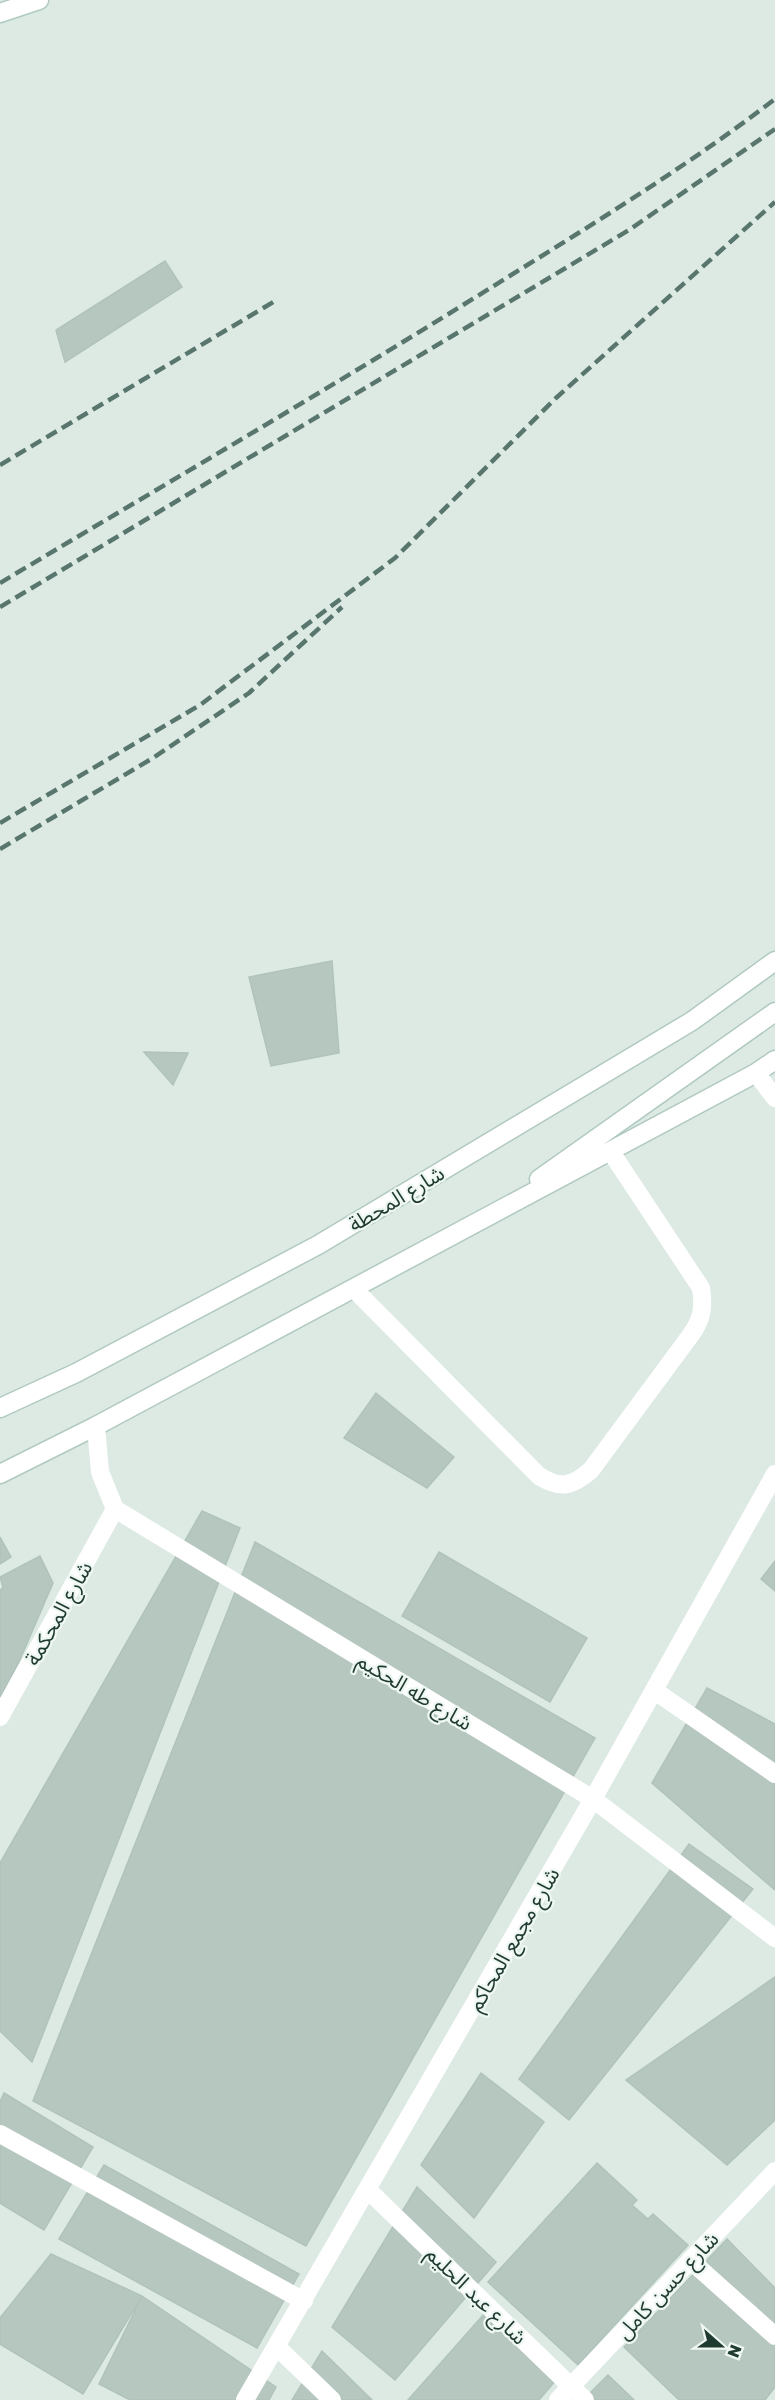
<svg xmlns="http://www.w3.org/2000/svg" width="775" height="2400" viewBox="0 0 775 2400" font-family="'Golos Text','Noto Sans Arabic',sans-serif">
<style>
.building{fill:#b6c7c0;stroke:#b0c3bb;stroke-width:1.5}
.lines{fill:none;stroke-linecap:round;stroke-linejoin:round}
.secondary-casing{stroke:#b0cac0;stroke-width:21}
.lane{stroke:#fff;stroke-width:18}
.street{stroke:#fff;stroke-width:18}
.secondary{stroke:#fff;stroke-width:18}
.rail{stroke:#58766d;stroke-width:4.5;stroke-dasharray:12 6;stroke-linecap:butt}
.labels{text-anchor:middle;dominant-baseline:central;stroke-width:4.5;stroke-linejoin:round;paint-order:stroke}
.street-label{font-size:21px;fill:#1f3a31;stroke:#eef7f2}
</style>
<rect width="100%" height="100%" fill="#ddeae4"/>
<!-- building -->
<path class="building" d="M165 261 182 287 65 362 56 330Z
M332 961 339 1053 271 1066 249 977Z
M144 1052 188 1053 173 1085Z
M376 1393 454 1457 427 1488 344 1438Z
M202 1511 240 1528 32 2062 0 2031V1863Z
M0 1537 11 1557 0 1564Z
M255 1542 595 1738 306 2246 33 2101Z
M439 1552 587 1638 550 1702 402 1616Z
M40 1556 53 1583 19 1662 0 1697V1591L3 1587 0 1577Z
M775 1561V1591L761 1579Z
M707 1688 775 1724V1890L652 1783Z
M689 1844 753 1889 569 2120 519 2079Z
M775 1977V2120L727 2165 626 2080Z
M481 2073 544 2122 474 2218 421 2165Z
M4 2093 93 2147 44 2230 0 2203V2102Z
M597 2163 637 2200 632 2205 648 2219 653 2214 688 2245 578 2365 488 2282Z
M104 2165 299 2274 257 2348 59 2239Z
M417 2187 496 2262 395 2380 332 2327Z
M727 2239 775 2288V2387L765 2400H679L624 2347Z
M51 2254 142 2296 83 2394 0 2344V2318Z
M142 2296 276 2387 269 2400H130L99 2384Z
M484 2314 556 2380 539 2400H408Z
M322 2351 372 2400H292Z
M608 2375 634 2400H583Z"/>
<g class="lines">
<defs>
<path id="secondary" d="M0 13 39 0
M539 1179 775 1012
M0 1408 76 1373 318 1245 692 1021 775 961
M0 1474 96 1426 756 1073 775 1060"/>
</defs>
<!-- secondary casing -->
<use href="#secondary" class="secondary-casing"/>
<!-- lane -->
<path class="lane" d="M354 1289 539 1476C560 1489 572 1487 591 1470L690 1336C702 1320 704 1308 701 1288L611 1152
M655 1691 775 1774"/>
<!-- street -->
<path class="street" d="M756 1073 775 1098
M96 1426 100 1472 115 1509 593 1799 775 1938
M0 1717 115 1509
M0 2134 304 2301
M368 2190 585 2400
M690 2260 775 2336
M277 2347 332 2400
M245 2400 593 1799 775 1474
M558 2400 775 2171"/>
<!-- secondary -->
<use href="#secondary" class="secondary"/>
<!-- rail -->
<path class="rail" d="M0 465 275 301
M0 583C164 485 330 388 492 287 588 227 685 168 775 99
M0 607 629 230 775 129
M0 823 200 705 395 558 556 398 775 202
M0 849 153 758 249 693 342 607"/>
</g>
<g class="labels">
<!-- street labels -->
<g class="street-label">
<text transform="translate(396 1198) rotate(-31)">شارع المحطة</text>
<text transform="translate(58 1613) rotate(-61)">شارع المحكمة</text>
<text transform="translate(415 1691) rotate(31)">شارع طه الحكيم</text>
<text transform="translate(513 1939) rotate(-60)">شارع مجمع المحاكم</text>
<text transform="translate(667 2285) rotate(-47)">شارع حسن كامل</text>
<text transform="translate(477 2295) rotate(44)">شارع عبد الحليم</text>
</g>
</g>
<!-- north arrow -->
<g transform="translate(721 2346) rotate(111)" stroke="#eef7f2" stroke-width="4.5" paint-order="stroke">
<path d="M0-4.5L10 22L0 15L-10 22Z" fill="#1f3a31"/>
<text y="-9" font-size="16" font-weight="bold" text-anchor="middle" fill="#1f3a31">N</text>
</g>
</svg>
